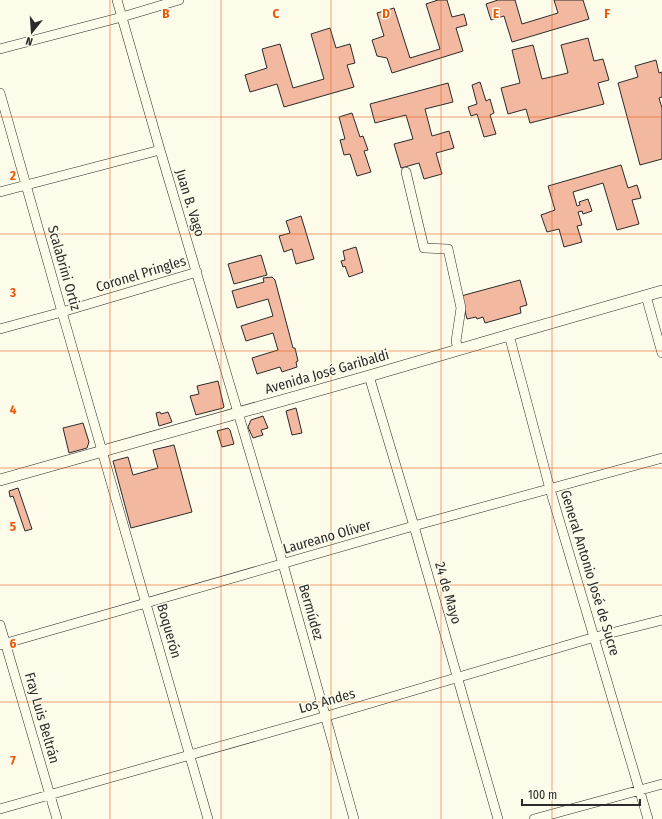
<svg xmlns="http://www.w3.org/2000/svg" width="662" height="819" viewBox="0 0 662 819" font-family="'Fira Sans Condensed',sans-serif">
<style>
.building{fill:#f2b8a0;stroke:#2b2b2b}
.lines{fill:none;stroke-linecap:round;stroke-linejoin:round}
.minor-casing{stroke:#2b2b2b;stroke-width:10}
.major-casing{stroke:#2b2b2b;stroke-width:12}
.minor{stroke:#fdfbea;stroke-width:9}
.major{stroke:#fdfbea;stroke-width:11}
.grid{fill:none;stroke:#e8590c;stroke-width:1;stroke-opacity:0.55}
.labels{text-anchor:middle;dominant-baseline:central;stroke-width:3;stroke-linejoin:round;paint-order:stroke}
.street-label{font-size:14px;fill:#2b2b2b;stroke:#fdfbea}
.grid-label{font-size:13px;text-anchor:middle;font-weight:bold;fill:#e8590c;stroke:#fdfbea;stroke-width:3;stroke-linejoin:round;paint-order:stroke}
</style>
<rect width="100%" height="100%" fill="#fdfbea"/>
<!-- building -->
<path class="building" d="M438 0H447L452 17 464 14 467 25 456 28 463 51 392 73 387 58 377 56 372 40 384 36 377 13 394 8 410 58 440 49 426 4Z
M498 0H515L522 24 558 13 554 0H583L589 19 512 42 504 16 491 20 486 4Z
M330 28 336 48 350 44 355 63 347 65 354 87 284 107 277 84 250 92 245 75 267 68 262 49 280 44 293 88 324 79 311 34Z
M588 38 594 61 603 59 609 80 598 83 604 104 530 123 526 109 508 114 501 88 520 83 512 50 533 45 542 79 568 73 561 45Z
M656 60 659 73 662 72V97L659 98 662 108V159L640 165 618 83 638 77 635 66Z
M480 82 486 101 490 99 494 113 490 115 496 134 484 137 477 114 471 116 468 107 477 104 472 85Z
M448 83 453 102 425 109 432 136 449 131 454 148 436 153 442 174 424 179 419 163 401 168 394 144 413 139 406 115 375 123 370 104Z
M352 113 360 137 363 136 368 150 364 151 371 172 357 176 350 154 344 155 340 140 345 139 339 117Z
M621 165 628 188 637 185 641 198 632 200 639 224 617 230 603 183 573 192 577 206 580 205 579 202 588 199 592 211 583 214 582 211 578 212 582 225 577 226 582 242 564 247 559 229 547 232 541 215 555 210 548 186Z
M301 216 314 259 296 264 292 249 284 252 279 236 290 233 286 221Z
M356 247 363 272 349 277 345 266 343 267 341 261 345 260 343 251Z
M261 255 267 275 234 284 228 264Z
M272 277 275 280 293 348H295L298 361 296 362 297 367 282 372 280 367 257 374 252 358 278 350 273 333 246 341 241 326 273 316 268 299 237 308 232 291 264 282 263 278Z
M520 280 527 305 520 307 521 313 485 323 483 317 477 319 476 317 467 319 461 296Z
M218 381 224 407 223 408 196 415 190 396 199 394 197 386Z
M296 408 302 433 292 435 286 411Z
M160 412 161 414 168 412 172 422 159 426 156 413Z
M263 416 268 428 261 430 263 435 253 438 248 427 251 420Z
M83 423 89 442 87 448 69 453 63 428Z
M228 428 230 430 234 444 222 447 217 431Z
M174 445 192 512 131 528 113 461 128 457 133 475 158 468 153 450Z
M18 488 32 529 25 531 13 496 10 497 9 491Z"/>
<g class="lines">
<defs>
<path id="minor" d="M117 0 160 150 283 564 354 819
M0 49 122 17 179 0
M0 93 62 312 208 819
M406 172 424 248 448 249 461 308 456 341 458 349
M0 192 160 150
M646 296 662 353
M0 329 62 312 197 272
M509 335 550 489 648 819
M369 376 414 526 498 819
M0 625 57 819
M0 645 410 527 662 458
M0 809 327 716 595 637 662 620
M534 819 662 784"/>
<path id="major" d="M0 480 369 376 509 335 662 291"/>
</defs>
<!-- minor casing -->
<use href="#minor" class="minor-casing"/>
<!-- major casing -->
<use href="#major" class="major-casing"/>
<!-- minor -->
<use href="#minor" class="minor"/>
<!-- major -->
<use href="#major" class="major"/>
</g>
<!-- grid -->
<path class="grid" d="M110 0V819M221 0V819M331 0V819M441 0V819M552 0V819M0 117H662M0 234H662M0 351H662M0 468H662M0 585H662M0 702H662"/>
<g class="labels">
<!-- street labels -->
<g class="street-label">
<text transform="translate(190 203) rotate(73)">Juan B. Vago</text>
<text transform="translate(64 268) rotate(74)">Scalabrini Ortiz</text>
<text transform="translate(141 274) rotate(-17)">Coronel Pringles</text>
<text transform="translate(327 372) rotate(-16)">Avenida José Garibaldi</text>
<text transform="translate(327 537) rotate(-16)">Laureano Oliver</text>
<text transform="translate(590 573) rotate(73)">General Antonio José de Sucre</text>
<text transform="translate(448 593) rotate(74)">24 de Mayo</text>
<text transform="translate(311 612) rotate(74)">Bermúdez</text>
<text transform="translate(169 631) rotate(74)">Boquerón</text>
<text transform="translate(327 701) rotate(-16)">Los Andes</text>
<text transform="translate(42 718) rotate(74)">Fray Luis Beltrán</text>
</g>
</g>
<g class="grid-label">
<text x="166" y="18">B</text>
<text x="276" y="18">C</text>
<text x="386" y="18">D</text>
<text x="496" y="18">E</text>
<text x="607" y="18">F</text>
<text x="13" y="180">2</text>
<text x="13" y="297">3</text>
<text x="13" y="414">4</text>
<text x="13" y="531">5</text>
<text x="13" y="648">6</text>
<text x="13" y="765">7</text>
</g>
<!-- north arrow -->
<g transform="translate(32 32) rotate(197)" stroke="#fdfbea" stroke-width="3" paint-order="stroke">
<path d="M0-3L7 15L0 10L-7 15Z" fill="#2b2b2b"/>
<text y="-6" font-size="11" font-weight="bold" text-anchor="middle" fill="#2b2b2b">N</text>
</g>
<!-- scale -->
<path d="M522 799v6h118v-6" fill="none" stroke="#2b2b2b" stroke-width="2"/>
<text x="528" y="799" font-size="12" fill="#2b2b2b" stroke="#fdfbea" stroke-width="3" paint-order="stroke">100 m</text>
</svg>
